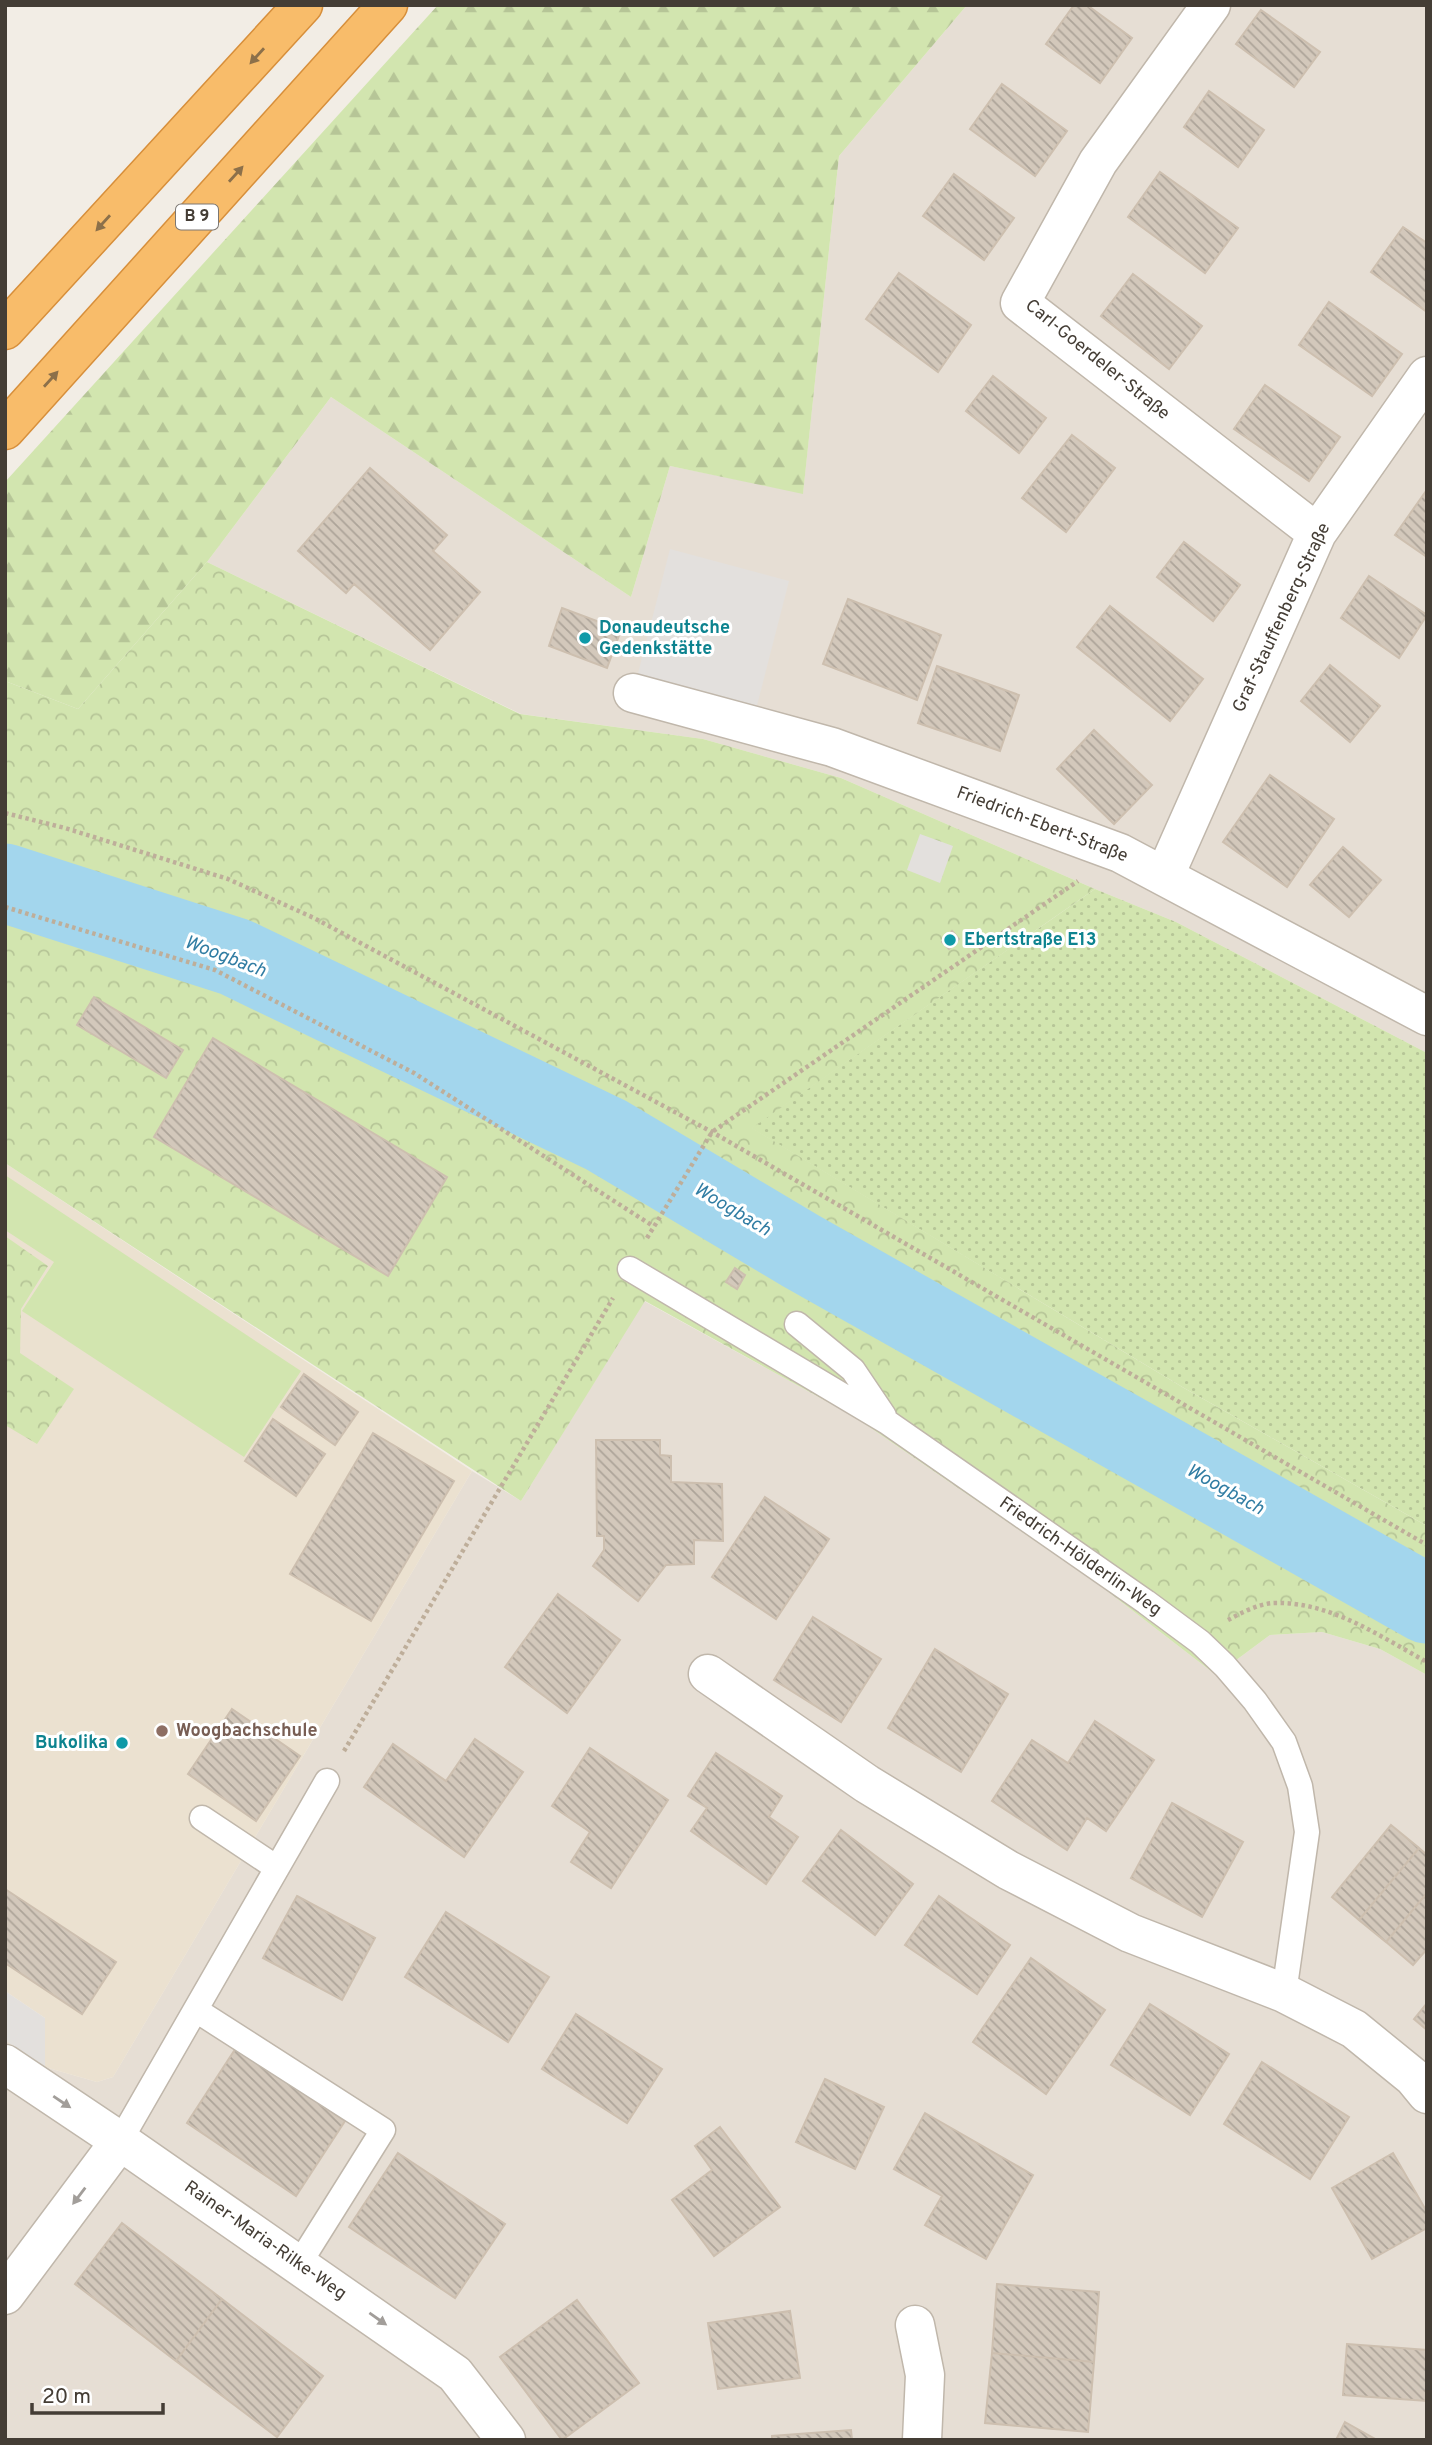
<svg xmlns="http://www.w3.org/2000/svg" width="1432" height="2445" viewBox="0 0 1432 2445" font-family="Overpass,sans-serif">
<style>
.residential{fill:#e6ded4}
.education{fill:#ebe1d0}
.grass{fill:url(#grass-dots)}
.forest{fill:url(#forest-firs)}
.park{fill:url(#park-crowns)}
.pitch{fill:#d2e5af}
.parking{fill:#e3e0dd}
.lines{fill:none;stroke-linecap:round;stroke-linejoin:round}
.stream{stroke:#a3d6ed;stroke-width:12}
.river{stroke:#a3d6ed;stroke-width:79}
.building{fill:url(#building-back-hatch);stroke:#cdbfaf;stroke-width:2}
.lane-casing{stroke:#c0b7ab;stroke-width:27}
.street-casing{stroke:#c0b7ab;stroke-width:41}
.highway-casing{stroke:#d78f3b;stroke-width:41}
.path{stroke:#beae9a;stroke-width:4.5;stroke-dasharray:3.5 3.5;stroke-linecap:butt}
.lane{stroke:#fff;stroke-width:24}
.street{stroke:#fff;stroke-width:38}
.highway{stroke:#f8bc6a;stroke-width:38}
.oneway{fill:#8c704a}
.oneway2{fill:#a29e9a}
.culture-dot{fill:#0f9aa8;stroke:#fff;stroke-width:2.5}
.education-dot{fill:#8d6e63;stroke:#fff;stroke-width:2.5}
.labels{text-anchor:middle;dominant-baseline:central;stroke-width:6;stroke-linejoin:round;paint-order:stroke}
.shield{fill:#fff;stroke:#7c7772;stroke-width:2}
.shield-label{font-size:16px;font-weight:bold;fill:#443d35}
.street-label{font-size:18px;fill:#443d35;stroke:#fff}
.culture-label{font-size:18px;font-weight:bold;fill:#0d838f;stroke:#fff;text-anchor:start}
.education-label{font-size:18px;font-weight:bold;fill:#785e54;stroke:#fff;text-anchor:start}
.water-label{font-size:19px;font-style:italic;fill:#317da3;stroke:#fff}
</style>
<defs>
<pattern id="grass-dots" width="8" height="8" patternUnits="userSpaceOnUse" patternTransform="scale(1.75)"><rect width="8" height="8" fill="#d2e5af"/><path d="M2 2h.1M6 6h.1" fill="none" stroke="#b6c597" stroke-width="1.8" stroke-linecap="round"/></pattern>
<pattern id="forest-firs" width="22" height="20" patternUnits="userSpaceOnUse" patternTransform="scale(1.75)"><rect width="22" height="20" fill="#d2e5af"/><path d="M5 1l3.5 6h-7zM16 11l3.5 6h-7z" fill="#b6c597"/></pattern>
<pattern id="park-crowns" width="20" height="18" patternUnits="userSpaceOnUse" patternTransform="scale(1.75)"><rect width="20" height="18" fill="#d2e5af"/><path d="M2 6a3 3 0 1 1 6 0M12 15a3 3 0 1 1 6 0" fill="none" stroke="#b6c597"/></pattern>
<pattern id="building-back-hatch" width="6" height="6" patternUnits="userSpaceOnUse" patternTransform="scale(1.75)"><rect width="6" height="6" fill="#d3c8bb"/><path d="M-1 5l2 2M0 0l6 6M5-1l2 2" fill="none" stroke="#ada499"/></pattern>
</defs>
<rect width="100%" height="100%" fill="#f2ede5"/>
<!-- residential -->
<path class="residential" d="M967 5H1427V1053L1176 922 1095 889 841 778 703 739 521 714 207 562 331 397 631 597 670 466 803 493 839 156Z
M644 1301 855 1417 1102 1587 1216 1675 1270 1635 1322 1632 1380 1649 1427 1675V2440H5V1991L45 2067 97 2082 113 2077 472 1471 521 1501Z"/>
<!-- education -->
<path class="education" d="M5 1163 472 1471 113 2077 97 2082 45 2067V2018L5 1991Z"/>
<!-- grass -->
<path class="grass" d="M1095 889 1176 922 1427 1053V1526L1184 1388 751 1128Z"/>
<!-- forest -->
<path class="forest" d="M438 5H967L839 156 803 494 670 466 631 597 331 397 207 562 78 709 5 681V482Z"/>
<!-- park -->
<path class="park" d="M207 562 520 714 703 739 841 778 1095 889 752 1128 1184 1388 1427 1526V1675L1380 1649 1322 1632 1270 1635 1216 1675 1102 1587 855 1417 645 1301 521 1501 5 1163V681L78 709Z
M5 1236 48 1266 21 1309 20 1353 74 1389 37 1444 5 1425Z"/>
<!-- pitch -->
<path class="pitch" d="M5 1175 301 1371 244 1457 22 1311 54 1262 5 1230Z"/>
<!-- parking -->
<path class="parking" d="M670 549 789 581 752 725 633 693Z
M920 834 953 846 940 883 907 870Z
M5 1991 45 2018V2067L5 2040Z"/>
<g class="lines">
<!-- stream -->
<path class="stream" d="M771 1265 801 1251"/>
<!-- river -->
<path class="river" d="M5 883 235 957 606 1135 801 1251 1427 1604"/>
</g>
<!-- building -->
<path class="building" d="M1074 5H1087L1132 38 1100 83 1046 44Z
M1261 10 1320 52 1294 87 1236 44Z
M1002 84 1067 131 1035 176 970 129Z
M1209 91 1264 130 1238 167 1184 127Z
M1160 172 1238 228 1205 273 1128 217Z
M954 174 1014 218 984 260 923 216Z
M1403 227 1427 243V312L1371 272Z
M899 273 971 325 938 372 866 319Z
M1133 274 1202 326 1169 369 1101 316Z
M1329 302 1402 354 1372 396 1299 345Z
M993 376 1046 418 1019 453 966 411Z
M1265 385 1340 437 1309 481 1234 429Z
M1072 435 1115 468 1066 532 1022 498Z
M370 468 447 535 433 551 480 592 430 650 354 584 346 593 298 551Z
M1426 491 1427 492V557L1395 535Z
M1184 542 1240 585 1213 621 1157 577Z
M1369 576 1427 615 1399 658 1341 618Z
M848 599 941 635 917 700 823 664Z
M1110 606 1203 679 1170 721 1077 647Z
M562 608 621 630 607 668 549 646Z
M1330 665 1380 706 1350 742 1301 701Z
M937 666 1019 695 1000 751 918 723Z
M1094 730 1152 785 1114 824 1057 769Z
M1270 775 1334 819 1287 887 1223 842Z
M1343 847 1381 880 1349 917 1310 885Z
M952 931 959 939 949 949 942 942Z
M94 997 183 1050 166 1078 77 1025Z
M213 1038 447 1177 388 1276 154 1137Z
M735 1268 745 1275 737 1289 726 1282Z
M304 1374 358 1412 335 1445 281 1407Z
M273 1419 325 1454 296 1496 245 1461Z
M373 1433 454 1481 371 1621 290 1574Z
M596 1440H660V1455L671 1456V1482L722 1484 723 1541 694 1540V1564L666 1565 638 1601 593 1566 604 1550V1536H597Z
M765 1497 829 1539 776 1619 712 1577Z
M558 1594 620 1640 567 1713 505 1667Z
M813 1617 881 1659 841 1722 774 1680Z
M935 1649 1008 1694 961 1772 888 1728Z
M232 1709 300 1756 256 1821 188 1774Z
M1095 1721 1154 1760 1106 1831 1087 1818 1067 1850 992 1801 1032 1740 1068 1763Z
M475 1739 523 1772 464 1857 364 1787 393 1744 446 1781Z
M590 1748 668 1800 611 1888 571 1862 590 1832 552 1806Z
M716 1753 782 1796 769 1817 798 1837 766 1884 691 1831 707 1808 688 1796Z
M1172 1803 1243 1842 1202 1917 1131 1878Z
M1391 1825 1419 1848 1359 1920 1332 1897Z
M841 1830 913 1884 875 1935 803 1881Z
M1419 1848 1427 1855V1893L1386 1942 1359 1920Z
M5 1889 116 1962 82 2014 5 1963Z
M1427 1893V1949L1413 1965 1386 1942Z
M297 1896 375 1938 342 2000 263 1958Z
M939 1896 1010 1945 977 1994 905 1945Z
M446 1912 549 1977 508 2042 405 1977Z
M1031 1958 1105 2010 1046 2094 973 2042Z
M1427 2003V2030L1414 2019Z
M1150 2004 1229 2054 1190 2115 1111 2065Z
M576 2014 662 2069 627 2123 542 2069Z
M236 2048 345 2121 296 2196 187 2123Z
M1262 2062 1349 2117 1310 2179 1224 2124Z
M825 2079 884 2107 855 2169 796 2142Z
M925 2113 1033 2175 986 2259 925 2225 942 2196 894 2169Z
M720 2127 780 2207 714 2256 672 2200 712 2170 695 2146Z
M398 2153 505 2224 455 2298 349 2227Z
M1393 2153 1427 2212V2228L1372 2259 1332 2188Z
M122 2223 222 2299 176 2361 75 2284Z
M997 2284 1099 2292 1094 2362 992 2353Z
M222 2299 323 2376 277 2437 176 2361Z
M577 2300 639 2383 562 2440 500 2357Z
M790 2311 800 2378 718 2389 708 2323Z
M1347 2344 1427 2350V2401L1343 2395Z
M992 2353 1094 2362 1088 2432 985 2423Z
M1345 2422 1377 2440H1336Z
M851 2430 852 2440H772V2436Z"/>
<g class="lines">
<defs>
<path id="lane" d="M630 1269 887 1422 1146 1602 1200 1642 1225 1666 1255 1701 1284 1742 1300 1786 1307 1832 1284 1993
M797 1324 853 1370 884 1416
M202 1818 277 1868
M196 2010 383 2130 299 2264
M120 2141 327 1781"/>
<path id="street" d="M1211 5 1098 162 1020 303 1317 533
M633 693 832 747 1120 853 1427 1016
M1165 875 1317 533 1427 376
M708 1674 867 1784 1008 1870 1130 1933 1284 1993 1354 2029 1413 2077 1427 2094
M5 2064 120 2141 455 2374 506 2440
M5 2295 120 2141
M915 2325 925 2375 922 2440"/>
<path id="highway" d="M5 330 303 5
M5 430 388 5"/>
</defs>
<!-- lane casing -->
<use href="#lane" class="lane-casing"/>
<!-- street casing -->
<use href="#street" class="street-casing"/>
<!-- highway casing -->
<use href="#highway" class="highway-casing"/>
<!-- path -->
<path class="path" d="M5 813 65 828 228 879 314 918 712 1132 1427 1545
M5 907 215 970 414 1073 653 1226
M647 1238 712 1132 1078 881
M1228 1620C1241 1613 1258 1604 1273 1603 1330 1601 1379 1636 1427 1662
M344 1751 613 1298"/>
<!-- lane -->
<use href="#lane" class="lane"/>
<!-- street -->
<use href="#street" class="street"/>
<!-- highway -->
<use href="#highway" class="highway"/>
</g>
<!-- one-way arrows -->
<defs><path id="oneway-solid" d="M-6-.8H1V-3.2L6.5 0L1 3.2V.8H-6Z" transform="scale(1.75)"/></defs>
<g class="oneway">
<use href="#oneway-solid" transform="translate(257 56) rotate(132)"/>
<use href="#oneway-solid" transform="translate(236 174) rotate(-48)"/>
<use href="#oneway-solid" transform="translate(103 223) rotate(132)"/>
<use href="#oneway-solid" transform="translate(51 379) rotate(-48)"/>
</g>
<g class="oneway2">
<use href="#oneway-solid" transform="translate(62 2102) rotate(34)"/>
<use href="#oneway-solid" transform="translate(79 2196) rotate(127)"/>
<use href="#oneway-solid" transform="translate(378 2319) rotate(35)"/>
</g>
<!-- markers -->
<g class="culture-dot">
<circle cx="585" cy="638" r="7"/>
<circle cx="950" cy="940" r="7"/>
<circle cx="122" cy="1743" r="7"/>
</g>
<circle class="education-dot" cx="162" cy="1731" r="7"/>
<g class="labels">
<!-- shield labels -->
<rect class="shield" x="176" y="204.5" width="42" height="25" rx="5"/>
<g class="shield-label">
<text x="197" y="217">B 9</text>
</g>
<!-- street labels -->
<g class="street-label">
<text transform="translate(1097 360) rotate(39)">Carl-Goerdeler-Straße</text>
<text transform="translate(1282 618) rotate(-65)">Graf-Stauffenberg-Straße</text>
<text transform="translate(1042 825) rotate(21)">Friedrich-Ebert-Straße</text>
<text transform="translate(1080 1557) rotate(35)">Friedrich-Hölderlin-Weg</text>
<text transform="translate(265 2241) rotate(35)">Rainer-Maria-Rilke-Weg</text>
</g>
<!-- culture labels -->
<g class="culture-label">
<text x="599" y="628">Donaudeutsche<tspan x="599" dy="21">Gedenkstätte</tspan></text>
<text x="964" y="940">Ebertstraße E13</text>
<text x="108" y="1743" text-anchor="end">Bukolika</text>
</g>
<!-- education labels -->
<g class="education-label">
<text x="176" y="1731">Woogbachschule</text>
</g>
<!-- water labels -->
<g class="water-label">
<text transform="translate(225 957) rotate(21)">Woogbach</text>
<text transform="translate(732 1210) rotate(31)">Woogbach</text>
<text transform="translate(1225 1490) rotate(29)">Woogbach</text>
</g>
</g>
<!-- border -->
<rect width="1432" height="2445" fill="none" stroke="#443d35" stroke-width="14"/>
<!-- scale -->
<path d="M32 2403v10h131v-10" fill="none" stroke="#443d35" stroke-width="3.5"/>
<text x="42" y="2403" font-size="21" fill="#443d35" stroke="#ffffff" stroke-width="5" paint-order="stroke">20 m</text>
</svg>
